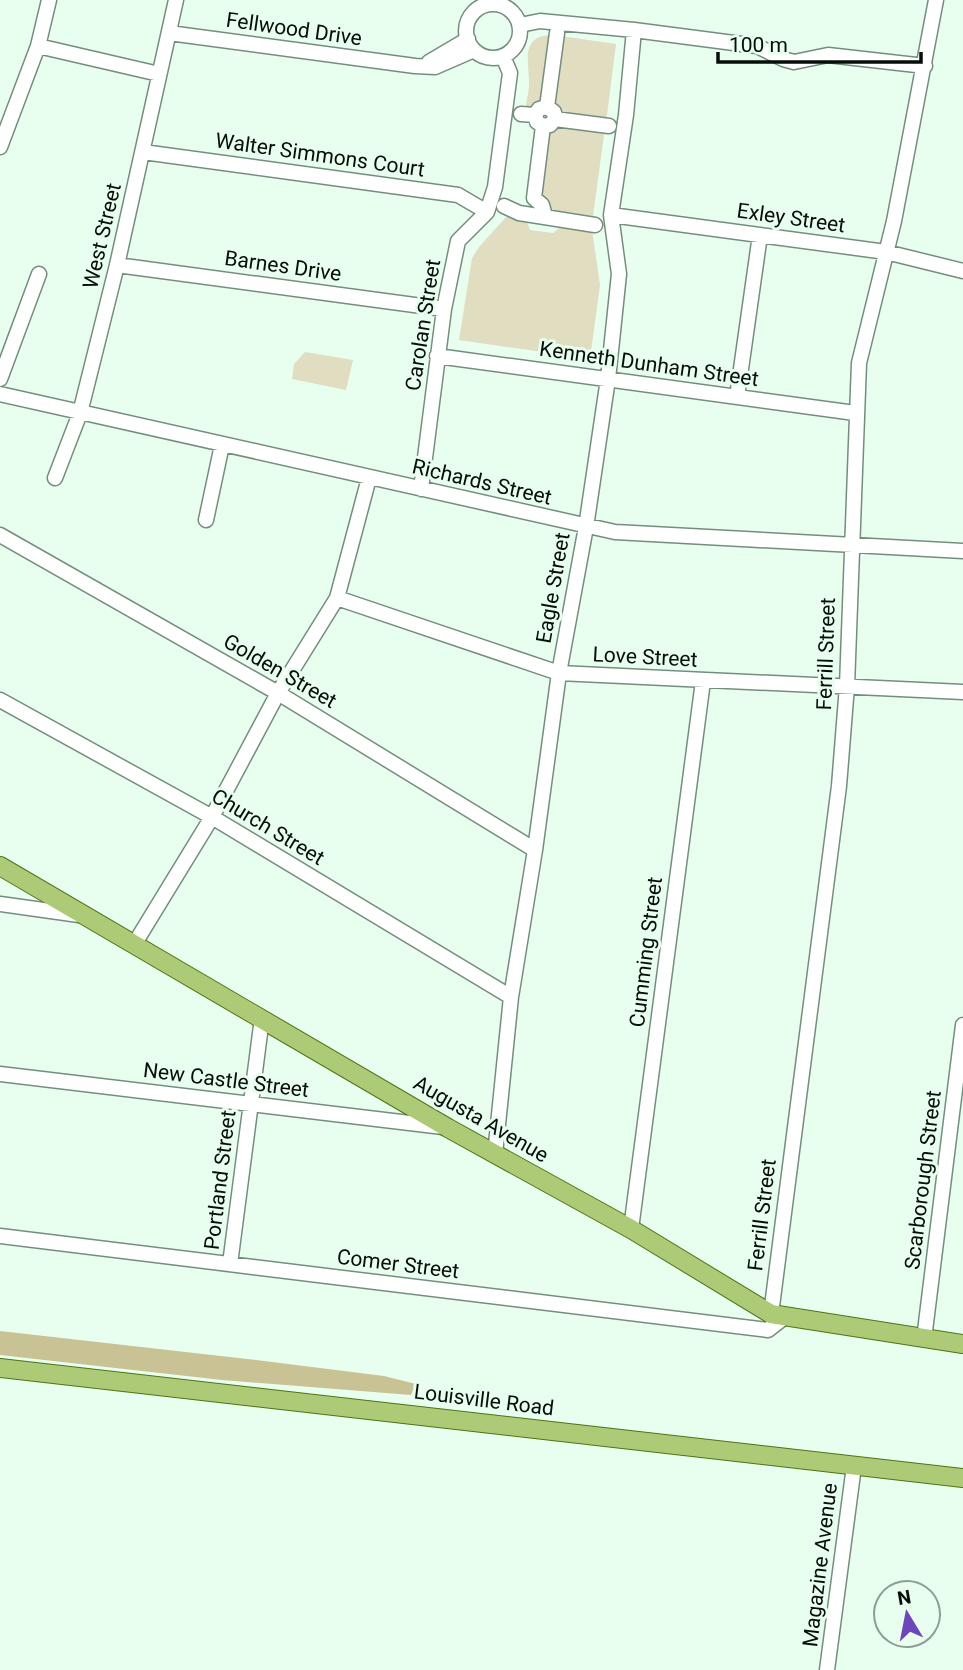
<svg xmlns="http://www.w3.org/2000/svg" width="963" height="1670" viewBox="0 0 963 1670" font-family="Roboto,sans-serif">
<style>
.green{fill:#e0ddc0}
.forest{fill:#c8c294}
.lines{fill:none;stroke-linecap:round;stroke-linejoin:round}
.minor-casing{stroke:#748e7d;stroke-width:17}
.major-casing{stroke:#4f7314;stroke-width:20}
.minor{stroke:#fff;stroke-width:14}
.major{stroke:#adcb76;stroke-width:18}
.labels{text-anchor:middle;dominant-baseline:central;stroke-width:6;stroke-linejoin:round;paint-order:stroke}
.street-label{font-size:21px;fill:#050e08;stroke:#e8feef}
</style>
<rect width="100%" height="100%" fill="#e8feef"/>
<!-- green -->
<path class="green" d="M551 35 542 105 525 112C526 102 529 93 529 83 529 62 520 36 551 35Z
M561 36 616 44 606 123 558 117 552 106Z
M554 126 605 128 593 216 547 209 539 198 549 129Z
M506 217 526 219 530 230 553 233 564 224 592 229 600 285 590 359 459 340 472 258 479 247Z
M305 352 353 360 346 390 292 379 294 364Z"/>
<!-- forest -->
<path class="forest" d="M0 1331 264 1361 384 1376 416 1384 411 1395 222 1380 0 1355Z"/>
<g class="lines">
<defs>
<path id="minor" d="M466 31a27 27 0 1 1 54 0a27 27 0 1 1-54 0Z
M520 25 540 21 634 30 757 46 783 59 794 62 828 55 925 66
M169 33 415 66 435 67 474 50
M38 46 159 74
M429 62 468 39
M547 107 557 33
M521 114 535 115
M555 119 609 126
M543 126 537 122 535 115 539 109 547 107 554 112 555 119 550 125 543 126 534 198 542 205 545 216
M0 147 38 46 49 0
M143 152 458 195 487 212
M504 206 519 213 595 225
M611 215 886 252 963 271
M117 265 444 309
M437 356 855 413
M0 379 39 274
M0 394 615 532 963 551
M737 397 760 235
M55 478 80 413 117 265 176 0
M421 489 444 309 458 241 487 212 495 187 510 73 503 56
M206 520 222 445
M0 535 278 693 535 850
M337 598 559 673 963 692
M0 700 212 817 511 997
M0 904 79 915
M135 943 212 817 278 693 337 598 369 478
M0 1074 443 1127
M495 1154 511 997 535 850 559 673 586 527 608 379 619 274 611 215 626 115 634 30
M631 1229 703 681
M0 1236 768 1330 786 1316
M230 1264 262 1018
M771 1314 839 786 847 686 859 363 894 221 936 0
M924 1339 963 1025
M827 1670 854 1466"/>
<path id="major" d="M0 866 448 1128 631 1229 771 1314 963 1344
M0 1368 963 1478"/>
</defs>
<!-- minor casing -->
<use href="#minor" class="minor-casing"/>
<!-- major casing -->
<use href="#major" class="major-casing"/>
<!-- minor -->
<use href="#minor" class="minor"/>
<!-- major -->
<use href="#major" class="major"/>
</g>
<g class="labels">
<!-- street labels -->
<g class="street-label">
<text transform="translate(294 29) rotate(8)">Fellwood Drive</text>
<text transform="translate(320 155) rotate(8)">Walter Simmons Court</text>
<text transform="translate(791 218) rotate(8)">Exley Street</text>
<text transform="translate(102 236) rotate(-77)">West Street</text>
<text transform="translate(283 266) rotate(8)">Barnes Drive</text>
<text transform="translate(423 325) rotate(-81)">Carolan Street</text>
<text transform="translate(649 364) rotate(8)">Kenneth Dunham Street</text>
<text transform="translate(482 482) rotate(13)">Richards Street</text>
<text transform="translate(553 588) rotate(-80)">Eagle Street</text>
<text transform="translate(826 654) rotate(-88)">Ferrill Street</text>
<text transform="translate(645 657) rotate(3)">Love Street</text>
<text transform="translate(280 671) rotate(30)">Golden Street</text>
<text transform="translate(268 827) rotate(31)">Church Street</text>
<text transform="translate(646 952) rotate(-83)">Cumming Street</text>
<text transform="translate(226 1080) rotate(7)">New Castle Street</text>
<text transform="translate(481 1119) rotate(30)">Augusta Avenue</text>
<text transform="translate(220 1180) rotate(-83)">Portland Street</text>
<text transform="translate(923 1180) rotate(-83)">Scarborough Street</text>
<text transform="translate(762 1215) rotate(-83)">Ferrill Street</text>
<text transform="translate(398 1264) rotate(7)">Comer Street</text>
<text transform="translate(484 1400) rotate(7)">Louisville Road</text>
<text transform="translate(820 1565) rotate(-83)">Magazine Avenue</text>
</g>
</g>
<!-- north arrow -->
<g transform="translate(907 1614) rotate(350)"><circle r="33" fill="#e8feef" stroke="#8d9e93" stroke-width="2"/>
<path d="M0-5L12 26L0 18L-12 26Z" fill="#6d46be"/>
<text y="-10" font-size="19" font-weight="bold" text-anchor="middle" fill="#050e08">N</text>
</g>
<!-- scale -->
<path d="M718 52v10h203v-10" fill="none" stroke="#050e08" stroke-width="3.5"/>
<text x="729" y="52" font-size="21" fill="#050e08" stroke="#e8feef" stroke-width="5" paint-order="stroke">100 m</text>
</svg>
